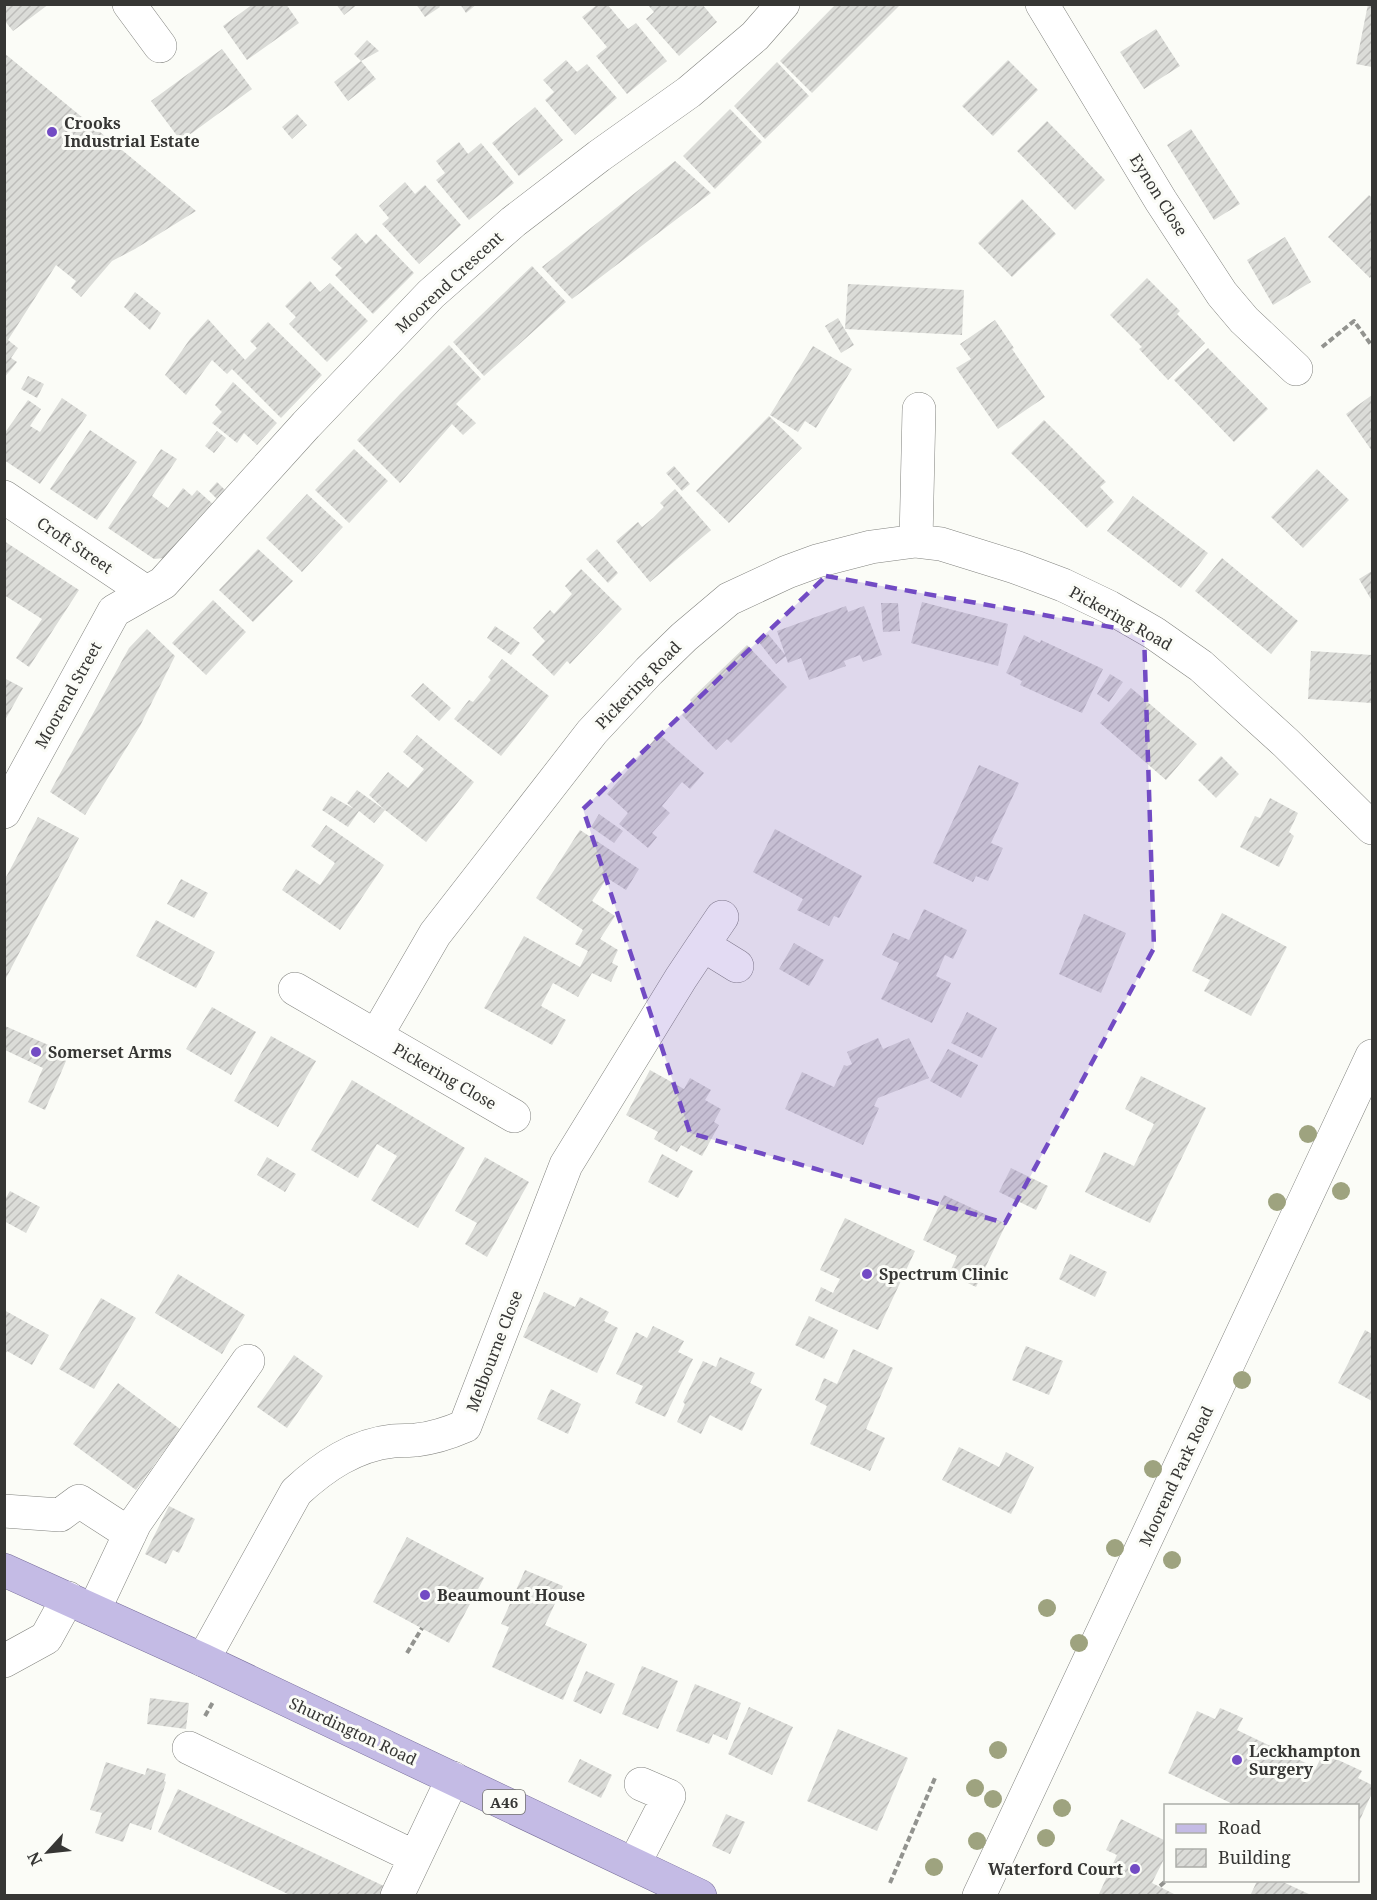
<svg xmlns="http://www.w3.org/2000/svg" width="1377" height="1900" viewBox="0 0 1377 1900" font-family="'Noto Serif',serif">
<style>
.building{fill:url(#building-hatch)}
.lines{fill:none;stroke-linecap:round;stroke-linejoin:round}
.minor-casing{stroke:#82837f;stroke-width:34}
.major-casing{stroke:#796f9c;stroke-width:34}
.path{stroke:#92938f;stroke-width:4;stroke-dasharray:6 3;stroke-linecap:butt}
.minor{stroke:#fff;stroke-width:33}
.major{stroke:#c4bbe5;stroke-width:33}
.tree{fill:#9ea37f}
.marked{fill:#724bc4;fill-opacity:0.2;stroke:#724bc4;stroke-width:4.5;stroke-dasharray:12 8;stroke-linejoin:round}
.poi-dot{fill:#724bc4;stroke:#fbfcf7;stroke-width:2}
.labels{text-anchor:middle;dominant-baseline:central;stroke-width:6;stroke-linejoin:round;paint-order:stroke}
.shield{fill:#fbfcf7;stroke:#71716e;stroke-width:1.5}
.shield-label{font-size:15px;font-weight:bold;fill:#363634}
.poi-label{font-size:16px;font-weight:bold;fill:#363634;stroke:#fbfcf7;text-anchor:start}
.street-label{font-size:16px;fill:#363634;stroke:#fbfcf7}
</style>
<defs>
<pattern id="building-hatch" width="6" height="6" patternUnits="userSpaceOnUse" patternTransform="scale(1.5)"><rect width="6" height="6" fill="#dbdcd8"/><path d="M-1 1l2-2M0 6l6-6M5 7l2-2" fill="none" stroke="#bdbdba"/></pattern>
</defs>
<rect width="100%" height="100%" fill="#fbfcf7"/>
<!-- building -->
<path class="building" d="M4 4H49L13 31 4 20Z
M253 4H286L299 23 247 60 223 26Z
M336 4H358L344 15Z
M416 4H438L440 7 425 17Z
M460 4H477L466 13Z
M598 4H607L628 29 636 23 667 61 627 94 596 56 607 47 582 17Z
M647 4H702L717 22 679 56 646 19 654 12Z
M836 4H901L812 93 780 61Z
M1368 4H1372V67L1356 64Z
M1156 29 1180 66 1144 89 1120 52Z
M367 40 379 51 361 61 376 79 348 101 334 82 361 61 354 54Z
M222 49 252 89 181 141 151 101Z
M4 53 196 211 135 249 112 261 81 297 71 288 76 281 56 265 8 340 18 348 11 358 17 362 4 378Z
M566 60 577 72 587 64 617 98 575 135 545 100 554 92 543 80Z
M1008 60 1038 90 993 136 962 106Z
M777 62 809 96 765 139 734 106Z
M535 107 563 140 519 176 492 143Z
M730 109 762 142 715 189 683 156Z
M297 114 307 125 292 139 282 127Z
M1047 121 1105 180 1075 210 1017 151Z
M1191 129 1240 204 1214 220 1167 145Z
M459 142 468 154 481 143 514 183 469 220 436 180 445 173 436 161Z
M675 161 711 193 572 299 542 267Z
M405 182 415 194 425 185 461 225 419 264 382 224 389 218 379 206Z
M1369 195 1372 198V275L1370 278 1328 237Z
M1022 199 1056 234 1012 277 978 243Z
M356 233 366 244 376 234 414 273 373 314 335 275 342 268 331 258Z
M1285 237 1311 282 1273 305 1247 260Z
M532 266 566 302 484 376 453 342Z
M1147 278 1180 311 1177 314 1205 343 1168 380 1139 349 1142 347 1110 315Z
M310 281 320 292 330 283 368 321 327 362 289 324 296 317 285 306Z
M848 284 964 290 962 335 845 329Z
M135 292 161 313 150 330 124 307Z
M838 318 854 345 841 353 825 326Z
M208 319 245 360 257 348 250 341 268 322 322 375 281 418 232 369 227 374 212 360 186 395 165 375 190 339Z
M995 320 1014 348 1012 349 1045 397 998 429 956 368 971 359 960 344Z
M449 345 481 379 456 404 476 423 463 435 452 424 400 483 357 440 400 394Z
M813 346 852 369 816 428 805 421 798 432 770 415Z
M1208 348 1268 409 1234 442 1174 380Z
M28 376 44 384 37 398 21 389Z
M233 382 277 423 257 445 244 433 237 443 212 423 222 412 215 405Z
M1372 395V451L1346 414Z
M62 398 87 415 40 484 4 460V434L28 400 41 409 30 426 40 432Z
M769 416 802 448 729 523 696 491Z
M1044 420 1106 482 1100 487 1114 502 1087 528 1011 453Z
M90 430 137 462 97 520 50 489Z
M217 431 226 438 214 453 205 446Z
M161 449 177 459 152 496 168 508 183 488 192 496 197 490 214 505 164 558 154 559 108 528Z
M354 449 388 481 349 523 315 490Z
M674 466 690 484 682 491 666 473Z
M1317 469 1349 500 1303 548 1271 517Z
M217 482 225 490 217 499 209 491Z
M675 489 711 530 650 582 616 541 638 522 642 527 653 518 664 507 660 503Z
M307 494 343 527 302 572 266 538Z
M1133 496 1208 553 1181 588 1107 531Z
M4 541 79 590 29 667 16 658 42 619 4 595Z
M258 549 293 581 253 622 219 590Z
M597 549 618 573 608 583 586 559Z
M1222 558 1298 621 1271 654 1195 591Z
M581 569 622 609 570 664 567 661 554 676 532 655 545 641 533 628 550 610 554 614 572 594 565 586Z
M1372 571V601L1359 579Z
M213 600 246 632 206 675 172 643Z
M922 602 1008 624 998 666 911 643Z
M881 603H898L900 631 883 632Z
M846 606 848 612 864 606 882 655 863 662 860 655 844 661 846 666 809 680 801 658 788 663 777 631Z
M495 626 520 643 511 655 487 638Z
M147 629 175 656 140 726 85 815 50 792 129 648Z
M768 634 786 656 776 664 758 641Z
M1024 635 1040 643 1041 640 1103 669 1082 713 1020 685 1022 681 1006 673Z
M747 645 787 687 731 743 727 739 716 750 682 715 693 704 690 700Z
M1311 651 1372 655V703L1308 699Z
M502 659 549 696 501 756 454 719 469 700 473 702 491 680 488 677Z
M1110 674 1123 682 1109 702 1097 694Z
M4 678 23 688 4 722Z
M423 683 451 708 439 721 411 696Z
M1131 688 1197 744 1166 780 1100 723Z
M659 734 704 773 690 789 682 782 662 806 670 813 652 833 657 837 648 848 619 824 628 813 607 794Z
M417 735 474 782 426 842 385 810 374 823 359 811 348 827 322 810 331 796 354 809 347 803 357 790 385 810 369 795 388 772 408 788 424 769 403 752Z
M1221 756 1239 774 1216 798 1198 780Z
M979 765 1019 783 991 843 1003 848 988 881 976 876 973 882 933 863Z
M1270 798 1298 813 1289 832 1294 836 1279 867 1240 847 1255 816 1260 818Z
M599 814 623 831 614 843 591 827Z
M38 817 79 838 4 982V881Z
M326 825 384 865 340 930 282 890 296 869 320 885 335 863 311 846Z
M775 829 862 876 839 918 834 916 829 926 797 910 803 899 753 872Z
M580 830 639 869 626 890 607 878 592 901 615 916 600 939 618 950 612 963 618 966 611 982 592 973 578 997 553 983 541 1006 566 1020 552 1045 484 1008 524 936 580 967 588 951 575 944 583 930 536 898Z
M181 879 208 893 194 918 167 904Z
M924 909 967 930 953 959 945 955 936 976 951 983 932 1023 881 999 899 963 882 955 893 933 909 940Z
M1222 913 1287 947 1251 1016 1204 991 1210 980 1192 971Z
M1084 914 1126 933 1101 993 1059 974Z
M156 920 215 952 196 988 136 956Z
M794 943 824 960 809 986 779 969Z
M212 1007 256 1032 231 1075 186 1049Z
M967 1012 997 1028 982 1058 951 1043Z
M5 1026 69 1054 45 1110 28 1102 43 1068 5 1050Z
M271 1036 316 1061 278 1127 234 1101Z
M878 1038 883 1049 909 1038 929 1078 878 1098 874 1106 879 1108 863 1145 785 1109 802 1072 834 1087 844 1065 847 1066 852 1064 847 1052Z
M948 1049 978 1065 961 1098 930 1081Z
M650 1070 684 1089 690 1078 711 1090 705 1100 721 1109 714 1122 719 1125 702 1156 681 1145 677 1152 654 1139 658 1132 626 1115Z
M1141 1076 1206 1108 1150 1223 1085 1192 1104 1152 1134 1166 1154 1124 1125 1109Z
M352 1080 465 1148 418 1228 371 1200 397 1156 377 1144 358 1178 311 1150Z
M662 1154 693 1171 678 1198 648 1182Z
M267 1157 296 1174 285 1192 257 1175Z
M485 1157 529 1182 487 1257 465 1244 477 1223 455 1211Z
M1011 1168 1048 1186 1036 1210 999 1192Z
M10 1191 40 1207 26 1233 4 1221V1201Z
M944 1195 1006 1224 976 1287 949 1274 957 1256 923 1240Z
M845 1218 915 1251 878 1330 815 1301 821 1287 833 1293 840 1279 820 1270Z
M1070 1254 1107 1272 1095 1297 1059 1279Z
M178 1274 245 1315 222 1354 155 1313Z
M544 1292 575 1307 580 1297 609 1312 604 1321 618 1328 597 1373 523 1337Z
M101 1298 136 1318 94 1389 59 1369Z
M4 1310 49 1335 32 1365 7 1351 4 1356Z
M809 1316 838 1330 824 1359 795 1345Z
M653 1326 684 1341 678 1352 693 1359 665 1417 635 1403 643 1386 616 1374 636 1332 647 1338Z
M1365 1330 1372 1334V1401L1338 1383Z
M1026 1346 1063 1361 1049 1395 1012 1380Z
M853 1349 893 1368 866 1429 885 1438 870 1471 810 1444 827 1406 815 1400 824 1378 837 1384Z
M294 1355 323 1376 287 1428 257 1407Z
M720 1357 755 1373 750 1383 762 1389 742 1431 710 1415 701 1434 677 1422 685 1404 683 1402 703 1361 716 1367Z
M118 1383 180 1429 136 1490 73 1444Z
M551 1389 581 1404 568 1434 537 1419Z
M959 1447 999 1467 1006 1452 1034 1467 1011 1514 942 1480Z
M169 1506 195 1519 179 1553 173 1550 166 1564 145 1554Z
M407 1537 484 1578 449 1643 373 1602Z
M525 1570 563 1586 545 1625 587 1644 563 1700 492 1667 509 1627 501 1624Z
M642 1666 678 1681 658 1729 622 1714Z
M586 1671 615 1684 601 1714 573 1701Z
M695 1684 741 1703 727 1740 713 1734 709 1744 676 1731Z
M150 1698 189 1703 186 1729 147 1724Z
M749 1707 793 1727 772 1775 728 1754Z
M1220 1708 1243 1718 1237 1730 1316 1768 1323 1753 1362 1771 1358 1778 1372 1785V1793L1358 1824V1806H1237L1168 1773 1197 1711 1215 1719Z
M838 1729 908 1758 877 1831 807 1801Z
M580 1759 612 1775 601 1798 568 1782Z
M106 1762 145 1775 147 1768 166 1774 164 1781 166 1782 151 1830 130 1823 123 1842 95 1833 102 1813 90 1810Z
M178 1789 386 1887 382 1896H292L158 1832Z
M726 1814 745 1822 730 1854 712 1846Z
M1121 1819 1166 1841V1855L1152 1883 1178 1896H1098L1117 1855 1106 1850Z
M1257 1881H1281L1313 1896H1250Z"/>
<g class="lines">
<defs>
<path id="minor" d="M129 4 160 46
M1042 4 1161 201 1222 294 1244 320 1296 369
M4 497 146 592
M916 541 919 409
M4 812 114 611 163 583 306 425 431 294 513 222 599 156 689 92 755 36 783 4
M722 917 703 945 737 966
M295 989 514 1116
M376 1036 435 934 592 732 649 671 684 637 729 599 787 572 817 561 871 547 916 541 941 544 1015 567 1063 585 1109 607 1154 633 1201 666 1286 743 1372 828
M4 1511 60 1515 79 1501 130 1534
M94 1610 135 1523 248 1361
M203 1660 296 1492C324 1466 355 1445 393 1441 401 1440 409 1441 416 1440 434 1438 449 1433 465 1426L566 1165 681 978 703 945
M4 1661 46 1638 68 1598
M189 1748 415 1857
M634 1864 669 1796 641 1784
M397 1896 453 1778
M979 1896 1372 1056"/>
<path id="major" d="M4 1570 203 1660 700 1896"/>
</defs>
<!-- minor casing -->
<use href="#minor" class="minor-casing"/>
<!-- major casing -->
<use href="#major" class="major-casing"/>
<!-- path -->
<path class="path" d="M1322 347 1354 321 1372 346
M407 1653 422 1628
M205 1716 213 1702
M890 1883 935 1778
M1160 1886 1167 1880"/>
<!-- minor -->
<use href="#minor" class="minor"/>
<!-- major -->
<use href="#major" class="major"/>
</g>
<!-- trees -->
<g class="tree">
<circle cx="1308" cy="1134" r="9"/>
<circle cx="1341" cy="1191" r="9"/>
<circle cx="1277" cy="1202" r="9"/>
<circle cx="1242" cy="1380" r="9"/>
<circle cx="1153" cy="1469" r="9"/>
<circle cx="1115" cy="1548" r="9"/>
<circle cx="1172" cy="1560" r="9"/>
<circle cx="1047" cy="1608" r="9"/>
<circle cx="1079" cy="1643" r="9"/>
<circle cx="998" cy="1750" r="9"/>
<circle cx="975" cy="1788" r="9"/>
<circle cx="993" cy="1799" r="9"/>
<circle cx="1062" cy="1808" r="9"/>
<circle cx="1046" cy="1838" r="9"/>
<circle cx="977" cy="1841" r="9"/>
<circle cx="934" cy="1867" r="9"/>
</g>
<!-- marked area -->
<path class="marked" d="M826 576 1144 633 1154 948 1005 1223 690 1133 583 809Z"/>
<!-- markers -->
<g class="poi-dot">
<circle cx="52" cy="132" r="6"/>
<circle cx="36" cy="1052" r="6"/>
<circle cx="867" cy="1274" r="6"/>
<circle cx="425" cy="1595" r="6"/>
<circle cx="1237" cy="1760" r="6"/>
<circle cx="1135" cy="1869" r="6"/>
</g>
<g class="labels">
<!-- shield labels -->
<rect class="shield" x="483" y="1790" width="42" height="24" rx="4.5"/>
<g class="shield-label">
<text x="504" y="1802">A46</text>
</g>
<!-- poi labels -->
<g class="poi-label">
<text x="64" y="123">Crooks<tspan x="64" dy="18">Industrial Estate</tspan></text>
<text x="48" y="1052">Somerset Arms</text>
<text x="879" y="1274">Spectrum Clinic</text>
<text x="437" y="1595">Beaumount House</text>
<text x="1249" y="1751">Leckhampton<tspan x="1249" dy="18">Surgery</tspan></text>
<text x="1123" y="1869" text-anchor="end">Waterford Court</text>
</g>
<!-- street labels -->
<g class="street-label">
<text transform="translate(1159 195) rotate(58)">Eynon Close</text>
<text transform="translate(449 282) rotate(-43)">Moorend Crescent</text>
<text transform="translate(75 545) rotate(34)">Croft Street</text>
<text transform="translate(1121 618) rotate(29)">Pickering Road</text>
<text transform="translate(638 685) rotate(-46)">Pickering Road</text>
<text transform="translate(68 695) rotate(-61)">Moorend Street</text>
<text transform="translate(445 1076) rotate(30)">Pickering Close</text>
<text transform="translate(494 1351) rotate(-69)">Melbourne Close</text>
<text transform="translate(1176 1476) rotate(-65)">Moorend Park Road</text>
<text transform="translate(353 1731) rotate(25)">Shurdington Road</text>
</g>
</g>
<!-- border -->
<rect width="1377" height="1900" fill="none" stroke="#363634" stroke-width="12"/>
<!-- legend -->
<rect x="1164" y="1804" width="195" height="78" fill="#fbfcf7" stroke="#acada9" stroke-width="1.5"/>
<rect x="1176" y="1824" width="30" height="9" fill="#c4bbe5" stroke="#acada9" stroke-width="1.5"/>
<text x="1218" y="1834" font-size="18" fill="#363634">Road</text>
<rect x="1176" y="1849" width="30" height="18" fill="url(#building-hatch)" stroke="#acada9" stroke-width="1.5"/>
<text x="1218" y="1864" font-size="18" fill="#363634">Building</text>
<!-- north arrow -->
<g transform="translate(48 1852) rotate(243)" stroke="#fbfcf7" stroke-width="4.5" paint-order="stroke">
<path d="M0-4.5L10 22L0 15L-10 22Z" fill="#363634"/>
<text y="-9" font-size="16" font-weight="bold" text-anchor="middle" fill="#363634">N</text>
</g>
</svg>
